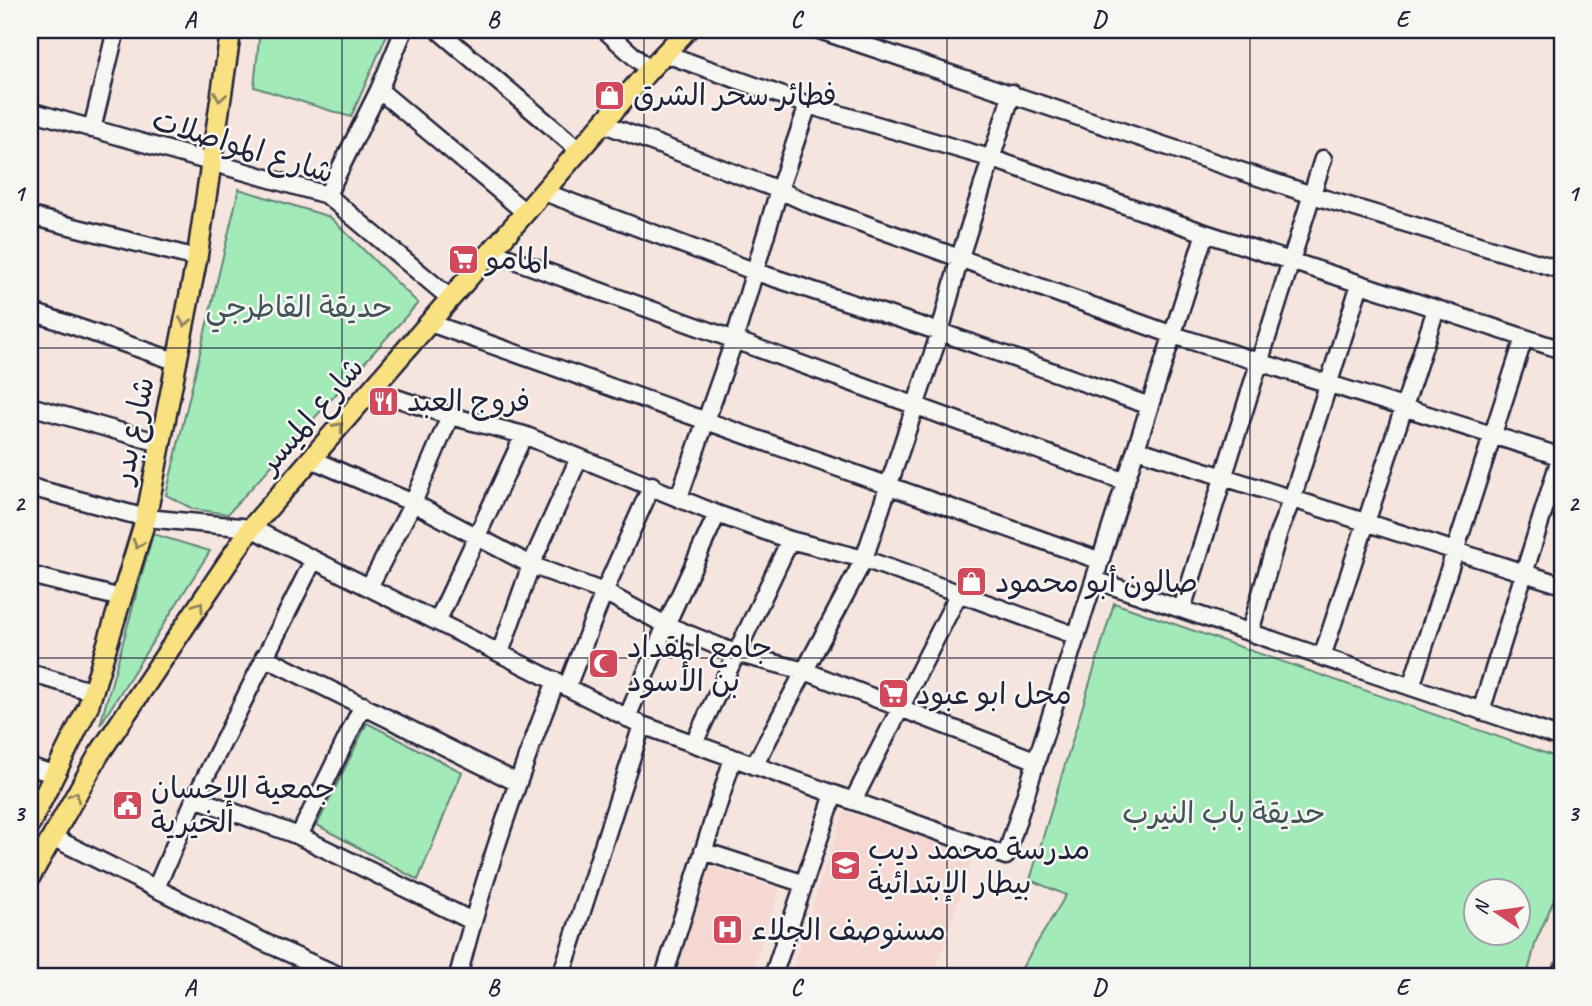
<svg xmlns="http://www.w3.org/2000/svg" width="1592" height="1006" viewBox="0 0 1592 1006" font-family="Caveat,'Playpen Sans Arabic',sans-serif">
<style>
.built{fill:#f6d8d2}
.green{fill:#a2eab8;stroke:#62867a;stroke-width:2;fill-rule:evenodd}
.lines{fill:none;stroke-linecap:round;stroke-linejoin:round}
.minor-casing{stroke:#22223b;stroke-width:21}
.major-casing{stroke:#22223b;stroke-width:24}
.minor{stroke:#f6f6f2;stroke-width:16}
.major{stroke:#f9e181;stroke-width:19}
.oneway{stroke:#8e825e}
.grid{fill:none;stroke:#22223b;stroke-width:2;stroke-opacity:0.55}
.labels{text-anchor:middle;dominant-baseline:central;stroke-width:5;stroke-linejoin:round;paint-order:stroke}
.poi-label{font-size:30px;fill:#22223b;stroke:#f6f6f2;text-anchor:start}
.street-label{font-size:30px;fill:#22223b;stroke:#f6f6f2}
.park-label{font-size:30px;fill:#42545a;stroke:#f6f6f2}
.neatline{fill:none;stroke:#22223b;stroke-width:2.5}
.grid-label{font-size:23px;text-anchor:middle;font-weight:bold;fill:#22223b}
</style>
<rect width="100%" height="100%" fill="#f6e4df"/>
<filter id="ink" filterUnits="userSpaceOnUse"><feTurbulence type="fractalNoise" baseFrequency=".0143" numOctaves="2"/><feDisplacementMap in="SourceGraphic" scale="14" xChannelSelector="R" yChannelSelector="G"/><feConvolveMatrix kernelMatrix="1 2 1 2 8 2 1 2 1" color-interpolation-filters="sRGB"/></filter>
<g filter="url(#ink)">
<!-- built -->
<path class="built" d="M844 811 974 854 933 976H789Z
M710 866 779 889 751 976H693L676 971Z"/>
<!-- green -->
<path class="green" d="M260 30H389L351 117 254 87Z
M239 189 330 217 418 303 228 514 193 509 166 495Z
M153 534 210 551 100 725Z
M1114 603 1562 759V881L1536 941 1527 976H1017L1066 895 1030 880ZM1518 890V932H1476V890Z
M367 723 462 772 418 880 317 825Z"/>
<g class="lines">
<defs>
<path id="minor" d="M438 30 580 151
M605 30 649 70
M819 30 1312 195 1562 270
M666 54 808 105 993 159 1205 233 1562 350
M379 90 526 213
M30 111 327 195 451 299
M604 124 779 190 812 205 1173 335 1562 457
M92 129 116 30
M544 192 756 272 940 332 1150 406
M327 195 379 90 404 30
M30 216 197 258
M492 252 1126 482
M30 311 178 362
M430 323 1101 561
M372 390 450 416 524 435 717 514 790 540 864 559 1077 636
M30 406 160 443
M1136 449 1562 585
M311 459 413 503 531 565 604 592 666 625 735 653 805 671 1037 761
M30 487 146 518 251 528 642 725 1006 856 1205 233
M679 497 734 341 779 190 808 105
M30 575 121 598
M1095 580 1562 738
M369 587 413 503 450 416
M1182 609 1323 159
M437 622 524 435
M1250 632 1279 531 1292 499 1360 284
M500 653 531 565 579 458
M264 657 516 782
M1322 657 1436 309
M30 673 93 692
M567 687 604 592 652 485
M1411 687 1524 338
M1481 711 1562 452
M627 718 666 625 717 514
M694 743 790 540
M754 766 864 559 940 332 960 257 1012 93
M30 767 55 774
M195 798 299 836 472 921
M853 801 959 593
M299 836 363 705
M52 837 266 943 340 976
M703 851 802 883
M156 888 195 798 313 561
M458 976C484 876 518 778 556 681
M561 976 642 725
M664 976 733 758
M773 976 834 794"/>
<path id="major" d="M30 824 88 707 146 518 197 258 231 30
M30 877 99 754 251 528 649 70 687 30
M1560 976 1562 972"/>
</defs>
<!-- minor casing -->
<use href="#minor" class="minor-casing"/>
<!-- major casing -->
<use href="#major" class="major-casing"/>
<!-- minor -->
<use href="#minor" class="minor"/>
<!-- major -->
<use href="#major" class="major"/>
</g>
<!-- one-way arrows -->
<defs><path id="oneway-chevron" d="M-2-3.5L2.5 0L-2 3.5" fill="none" stroke-width="1.6" stroke-linecap="round" stroke-linejoin="round" transform="scale(1.75)"/></defs>
<g class="oneway">
<use href="#oneway-chevron" transform="translate(220 97) rotate(99)"/>
<use href="#oneway-chevron" transform="translate(185 322) rotate(100)"/>
<use href="#oneway-chevron" transform="translate(339 427) rotate(-48)"/>
<use href="#oneway-chevron" transform="translate(138 544) rotate(107)"/>
<use href="#oneway-chevron" transform="translate(199 606) rotate(-56)"/>
<use href="#oneway-chevron" transform="translate(75 796) rotate(-60)"/>
</g>
</g>
<!-- grid -->
<path class="grid" d="M342 30V976M644 30V976M947 30V976M1250 30V976M30 348H1562M30 658H1562"/>
<!-- icons -->
<defs>
<symbol id="shop-square" viewBox="-11 -11 22 22"><rect x="-9" y="-9" width="18" height="18" rx="4" fill="#d1495b" stroke="#f6f6f2"/><path d="M-5-2.5h2.3a2.7 3.5 0 0 1 5.4 0H5L5.5 6h-11ZM-1.5-2.5h3a1.5 2.3 0 0 0-3 0Z" fill="#fff"/></symbol>
<symbol id="supermarket-square" viewBox="-11 -11 22 22"><rect x="-9" y="-9" width="18" height="18" rx="4" fill="#d1495b" stroke="#f6f6f2"/><path d="M-6-5.5h2.5l.6 2H6L4.5 2H-2.5L-4.4-4H-6ZM-1.5 3.2a1.3 1.3 0 1 0 .1 0ZM3 3.2a1.3 1.3 0 1 0 .1 0Z" fill="#fff"/></symbol>
<symbol id="restaurant-square" viewBox="-11 -11 22 22"><rect x="-9" y="-9" width="18" height="18" rx="4" fill="#d1495b" stroke="#f6f6f2"/><path d="M-5-6h1v4h1v-4h1v4h1v-4h1v5L-1.5 .5V6h-2V.5L-5-1ZM5-6V6H3V1.5H1.5Q1.5-4 5-6Z" fill="#fff"/></symbol>
<symbol id="mosque-square" viewBox="-11 -11 22 22"><rect x="-9" y="-9" width="18" height="18" rx="4" fill="#d1495b" stroke="#f6f6f2"/><path d="M3.5-4.9A6 6 0 1 0 3.5 4.9A5 5 0 1 1 3.5-4.9Z" fill="#fff"/></symbol>
<symbol id="civic-square" viewBox="-11 -11 22 22"><rect x="-9" y="-9" width="18" height="18" rx="4" fill="#d1495b" stroke="#f6f6f2"/><path d="M-.6-6.5H3V-4.5H.6V-3L4-1V1h2V6H-6V1h2V-1L-.6-3ZM-1.2 2.5V6h2.4V2.5Z" fill="#fff"/></symbol>
<symbol id="school-square" viewBox="-11 -11 22 22"><rect x="-9" y="-9" width="18" height="18" rx="4" fill="#d1495b" stroke="#f6f6f2"/><path d="M0-5L7-2L0 1L-7-2ZM-4 1L0 2.5L4 1V4Q0 6-4 4Z" fill="#fff"/></symbol>
<symbol id="hospital-square" viewBox="-11 -11 22 22"><rect x="-9" y="-9" width="18" height="18" rx="4" fill="#d1495b" stroke="#f6f6f2"/><path d="M-5-5h3v3.5h4V-5h3V5h-3V1.5h-4V5h-3Z" fill="#fff"/></symbol>
</defs>
<g fill-rule="evenodd">
<use href="#shop-square" x="592" y="78" width="35" height="35"/>
<use href="#supermarket-square" x="446" y="242" width="35" height="35"/>
<use href="#restaurant-square" x="366" y="384" width="35" height="35"/>
<use href="#shop-square" x="954" y="564" width="35" height="35"/>
<use href="#mosque-square" x="586" y="646" width="35" height="35"/>
<use href="#supermarket-square" x="876" y="676" width="35" height="35"/>
<use href="#civic-square" x="110" y="788" width="35" height="35"/>
<use href="#school-square" x="828" y="848" width="35" height="35"/>
<use href="#hospital-square" x="710" y="912" width="35" height="35"/>
</g>
<g class="labels">
<!-- poi labels -->
<g class="poi-label">
<text x="633" y="95">فطائر سحر الشرق</text>
<text x="486" y="259">المامو</text>
<text x="407" y="401">فروج العبد</text>
<text x="995" y="582">صالون أبو محمود</text>
<text x="627" y="647">جامع المقداد<tspan x="627" dy="34">بن الأسود</tspan></text>
<text x="916" y="694">محل ابو عبود</text>
<text x="151" y="788">جمعية الإحسان<tspan x="151" dy="34">الخيرية</tspan></text>
<text x="868" y="849">مدرسة محمد ديب<tspan x="868" dy="34">بيطار الإبتدائية</tspan></text>
<text x="751" y="930">مسنوصف الجلاء</text>
</g>
<!-- street labels -->
<g class="street-label">
<text transform="translate(243 146) rotate(17)">شارع المواصلات</text>
<text transform="translate(311 415) rotate(-49)">شارع الميسر</text>
<text transform="translate(133 430) rotate(-78)">شارع بدر</text>
</g>
<!-- park labels -->
<g class="park-label">
<text x="299" y="307">حديقة القاطرجي</text>
<text x="1224" y="813">حديقة باب النيرب</text>
</g>
</g>
<!-- margin -->
<rect width="1592" height="1006" fill="none" stroke="#f6f6f2" stroke-width="77"/>
<!-- north arrow -->
<g transform="translate(1497 912) rotate(283)"><circle r="33" fill="#f6f6f2" stroke="#a1a1a9" stroke-width="2"/>
<path d="M0-5L12 26L0 18L-12 26Z" fill="#d1495b"/>
<text y="-10" font-size="19" font-weight="bold" text-anchor="middle" fill="#22223b">N</text>
</g>
<rect x="38" y="38" width="1516" height="930" class="neatline"/>
<g class="grid-label">
<text x="190" y="27">A</text>
<text x="493" y="27">B</text>
<text x="796" y="27">C</text>
<text x="1099" y="27">D</text>
<text x="1402" y="27">E</text>
<text x="19" y="201">1</text>
<text x="1573" y="201">1</text>
<text x="19" y="511">2</text>
<text x="1573" y="511">2</text>
<text x="19" y="821">3</text>
<text x="1573" y="821">3</text>
<text x="190" y="995">A</text>
<text x="493" y="995">B</text>
<text x="796" y="995">C</text>
<text x="1099" y="995">D</text>
<text x="1402" y="995">E</text>
</g>
</svg>
